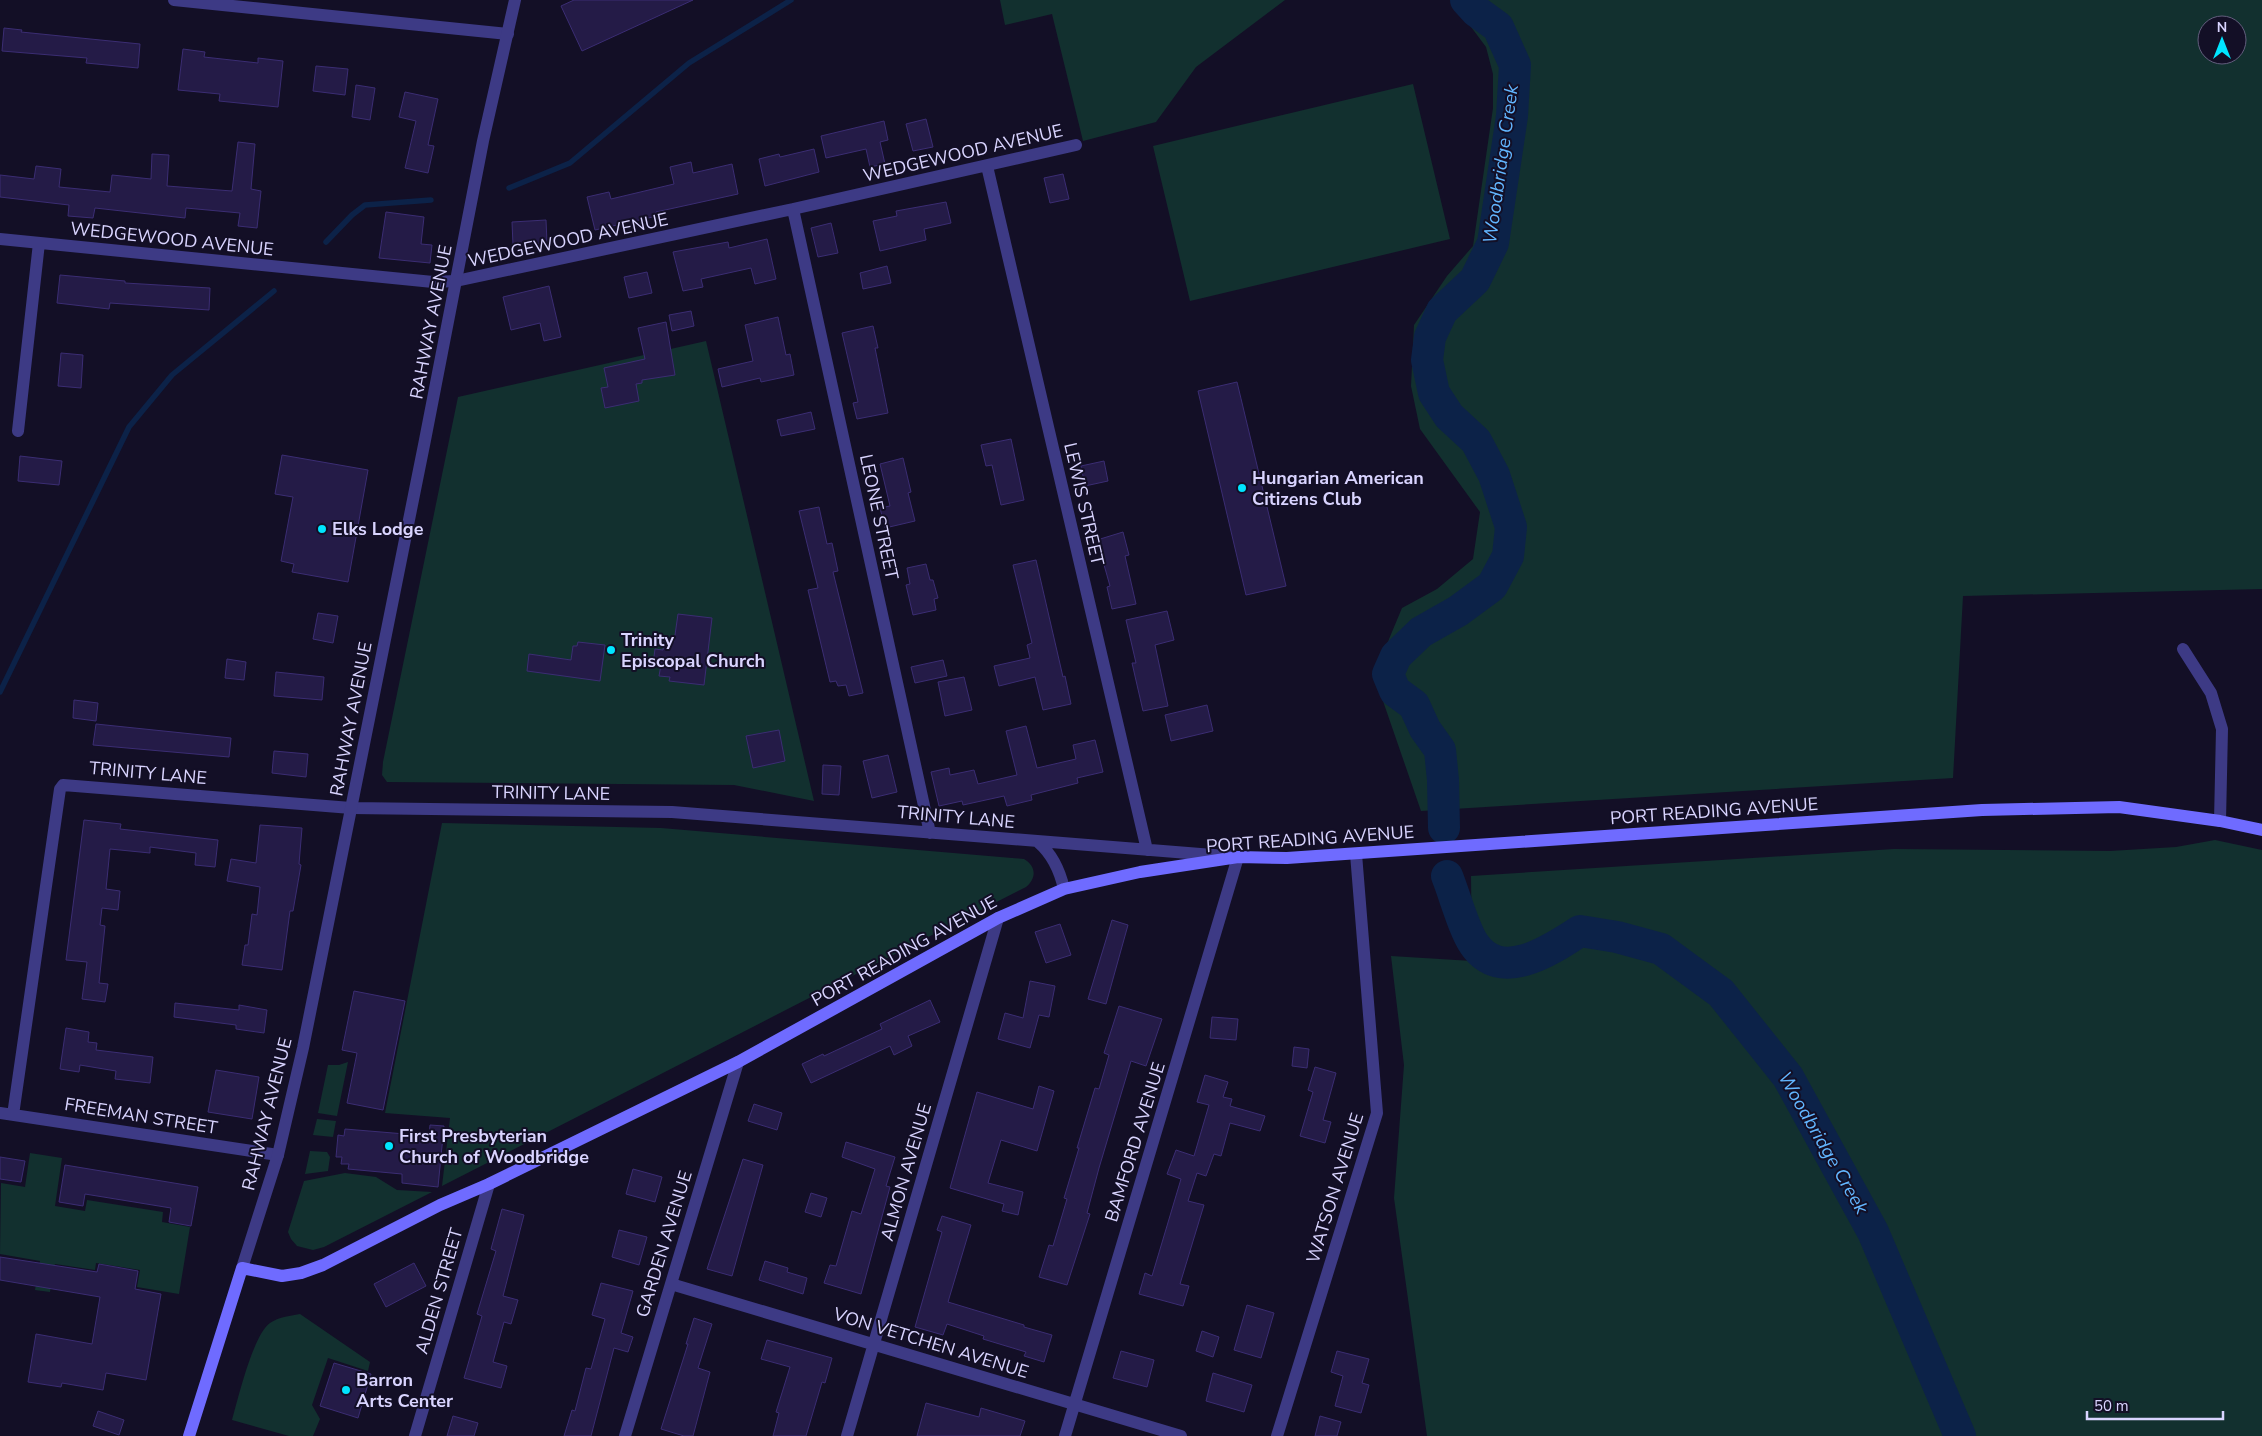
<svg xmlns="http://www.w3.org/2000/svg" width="2262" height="1436" viewBox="0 0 2262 1436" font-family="'Nunito Sans',sans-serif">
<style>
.green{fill:#12302f;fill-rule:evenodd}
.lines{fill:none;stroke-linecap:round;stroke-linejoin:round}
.stream{stroke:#0c2248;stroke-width:5.5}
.river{stroke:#0c2248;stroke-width:32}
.building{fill:#241b47;stroke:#3b2d73}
.minor{stroke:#3d3a85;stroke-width:12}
.tertiary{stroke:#3d3a85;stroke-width:12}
.secondary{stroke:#6f6bff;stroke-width:12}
.poi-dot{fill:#00e5ff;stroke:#130f26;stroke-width:2}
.labels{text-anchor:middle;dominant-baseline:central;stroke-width:4;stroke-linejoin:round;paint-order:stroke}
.street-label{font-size:18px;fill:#d9d4ff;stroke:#130f26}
.poi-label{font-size:18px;font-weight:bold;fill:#d9d4ff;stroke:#130f26;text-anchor:start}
.water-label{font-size:19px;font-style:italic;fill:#62b6ff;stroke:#130f26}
</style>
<rect width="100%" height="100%" fill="#130f26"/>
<!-- green -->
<path class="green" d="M1000 0H1285L1196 67 1156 122 1083 141 1052 14 1005 25Z
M1451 0H2262V589L1963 596 1953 778 1421 811 1374 675 1402 608 1437 589 1473 559 1480 512 1420 429 1411 386 1414 325 1447 276 1473 246 1493 108V74L1486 47ZM2207 25H2237V55H2207Z
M1413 84 1450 239 1190 301 1153 146Z
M706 341 814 801 734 785 387 782 382 775 383 762 458 397Z
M442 823 661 828 1024 859C1036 866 1037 878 1026 887L442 1186 450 1118 385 1113Z
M2215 840 2262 850V1436H1427L1394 1198 1404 1065 1391 956 1472 961 1471 876 1894 849 2110 851 2176 847Z
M348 1062 337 1116 318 1113 328 1065H339Z
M317 1119 336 1121 333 1137 313 1135Z
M310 1151 327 1152 330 1157 328 1171 305 1174Z
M30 1153 62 1158 55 1206 85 1211 87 1200 163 1212 162 1222 190 1227 179 1294 137 1287 140 1270 96 1263 95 1270 55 1264 50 1292 35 1290 40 1261 0 1254 1 1183 25 1187Z
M345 1173 376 1177 397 1190 432 1192 324 1247 313 1250 297 1246 291 1239 288 1232 304 1181Z
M300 1314 370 1362 368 1371 328 1358 312 1405 320 1419 313 1436H289L232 1420C238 1399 253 1335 270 1323 279 1317 289 1316 300 1314Z"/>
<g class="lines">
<!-- stream -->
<path class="stream" d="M509 188 570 163 689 63 791 0
M326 242 352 215 365 205 431 200
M0 692 129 427 172 375 274 291"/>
<!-- river -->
<path class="river" d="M1444 828 1443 780 1440 750 1425 729 1414 705 1395 691 1388 674 1396 656 1421 632 1458 611 1492 586 1508 556 1511 527 1494 475 1476 441 1449 416 1434 393 1427 360 1430 337 1442 311 1475 280 1493 243 1512 116 1515 65 1498 27 1476 11 1466 0
M1447 876C1454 893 1464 930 1474 944 1501 984 1551 950 1580 931L1617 937 1661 949 1721 993 1788 1077 1873 1232 1960 1436"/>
</g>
<!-- building -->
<path class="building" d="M574 0H693L582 51 561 6Z
M4 28 22 30 21 32 140 44 138 68 86 63 87 58 2 51Z
M183 49 205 52 204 57 258 63V58L283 61 278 107 219 101 220 94 178 90Z
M316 66 348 69 345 95 313 91Z
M356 85 375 88 370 120 352 117Z
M405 92 438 99 428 145 434 146 428 173 405 168 416 121 399 117Z
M926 119 933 147 913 151 906 124Z
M884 121 888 140 880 142 885 164 870 167 866 149 826 158 821 136Z
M238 142 255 144 251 189 261 191 257 228 238 226 240 213 186 208 185 218 95 208 93 218 68 216 69 205 0 197V175L34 179 36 166 61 169 59 187 110 192 112 175 151 179 152 154 169 155 167 186 232 191Z
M814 149 819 172 765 186 759 159 779 154 780 157Z
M691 162 693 173 732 164 738 194 656 212 657 216 595 230 587 197 609 192 611 199 674 184 670 167Z
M1063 174 1069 199 1050 203 1044 178Z
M946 202 951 223 924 229 926 240 880 251 873 221 897 216 896 211Z
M386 212 424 217 421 244 432 245 430 263 379 258Z
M546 220 547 243 513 245 512 222Z
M831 223 838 253 818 257 811 228Z
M767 239 776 279 755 284 751 268 701 279 703 287 683 291 673 252 728 242 729 248Z
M887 266 891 283 863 289 860 273Z
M647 272 652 293 629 298 624 277Z
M60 275 125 281V283L210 288 209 310 110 303 109 309 57 303Z
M549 286 561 337 544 341 540 323 511 330 503 297Z
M691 311 694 326 672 331 669 315Z
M778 317 786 355 790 354 794 375 761 382 760 378 722 387 718 369 753 361 745 325Z
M666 322 675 375 642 380V383L636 384 639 401 605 408 601 388 608 387 604 368 645 359 638 328Z
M873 326 878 348H875L888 413 857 419 853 403 858 402 842 333Z
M61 353 83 355 81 388 58 386Z
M1237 382 1286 586 1246 595 1198 391Z
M811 412 815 429 781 436 777 420Z
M1011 439 1024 500 1001 505 992 465 986 466 981 445Z
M282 455 368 470 348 582 292 572 294 564 281 561 293 497 275 494Z
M20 456 62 461 59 485 18 481Z
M903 458 911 492 908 493 915 521 885 528 880 508 890 506 880 464Z
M1104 461 1108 481 1085 486 1081 466Z
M819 507 827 544 832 543 838 571 833 572 863 693 849 696 846 685 838 686 836 681 830 682 808 590 818 588 799 511Z
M1123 532 1129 555 1125 556 1136 604 1112 609 1107 587 1110 586 1097 540Z
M1036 560 1063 677 1065 676 1071 704 1043 710 1035 677 999 686 994 666 1030 658 1027 645 1032 643 1013 565Z
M926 564 930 580H933L938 598 934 599 936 610 913 615 906 585 910 584 907 568Z
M1167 611 1174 640 1155 645 1168 706 1143 711 1132 663H1136L1126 620Z
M318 613 338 616 333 643 313 639Z
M678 614 712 618 704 685 669 681 670 677 659 676 661 665 653 664 655 649 663 650 664 641 674 642Z
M578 642 605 645 600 681 527 671 529 654 571 660 573 646H577Z
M227 659 246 662 244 680 225 678Z
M943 660 947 676 915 683 911 667Z
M276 672 324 677 322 700 274 696Z
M964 677 972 710 945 716 938 682Z
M74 700 98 703 96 721 73 718Z
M1207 705 1213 731 1171 741 1165 715Z
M96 724 231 738 229 757 93 745Z
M1026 726 1037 768 1076 759 1073 745 1095 740 1103 772 1077 778 1078 783 1031 795 1032 800 1007 806 1004 796 963 805 962 801 939 806 931 772 949 768 950 775 974 770 978 784 1017 775 1006 731Z
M779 730 785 761 753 768 746 736Z
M274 751 308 754 306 777 272 773Z
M888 755 897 792 872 798 863 761Z
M823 765 841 766 839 795 822 794Z
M84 820 121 824 120 829 218 840 215 867 195 865 196 853 150 847V853L110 849 106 889 120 891 118 910 102 908 100 925 105 926 99 983 108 984 105 1002 82 999 87 962 66 960Z
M260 825 302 828 299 864 301 865 293 911H290L282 970 242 965 245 945H248L252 914 257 915 260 887 227 881 231 859 256 863Z
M1112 920 1128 925 1106 1004 1088 999Z
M1060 924 1071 955 1046 963 1035 932Z
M1030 981 1055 986 1049 1017 1039 1015 1030 1048 998 1039 1005 1013 1023 1018Z
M354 991 405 1001 383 1110 347 1103 357 1053 342 1050Z
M930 1000 940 1022 908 1036 912 1046 894 1055 890 1046 811 1083 802 1064 823 1054 824 1056 882 1029 880 1024Z
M175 1003 239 1010V1005L267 1010 264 1033 236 1029V1025L174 1017Z
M1119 1006 1162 1019 1146 1066 1131 1061 1099 1168 1087 1213 1090 1214 1067 1285 1039 1277 1049 1245 1053 1246 1067 1199 1064 1198 1079 1148H1077L1095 1088 1099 1089 1109 1055 1104 1053Z
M1212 1017 1238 1019 1236 1040 1210 1038Z
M66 1028 89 1032 88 1042 97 1043 96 1050 153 1057 150 1083 115 1079 116 1071 80 1065 79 1072 60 1069Z
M1294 1047 1309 1049 1307 1068 1292 1066Z
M1315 1067 1336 1073 1323 1120 1331 1122 1325 1143 1300 1136 1313 1092 1308 1090Z
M216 1070 259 1077 252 1119 208 1112Z
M1205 1075 1228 1082 1223 1097 1232 1099 1230 1106 1265 1116 1260 1131 1230 1123 1221 1156 1214 1154 1206 1176 1197 1173 1188 1201 1204 1205 1180 1284 1189 1286 1183 1306 1139 1294 1145 1273 1152 1276 1181 1179 1167 1174 1176 1150 1194 1156 1209 1105 1197 1102Z
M1039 1086 1054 1091 1037 1151 1001 1140 988 1183 1023 1192 1018 1215 1002 1211 1004 1204 950 1188 977 1092 1033 1109Z
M754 1104 782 1113 777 1130 748 1121Z
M430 1125 444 1126 438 1187 402 1183V1174L348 1169 349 1164H341L342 1157H336L338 1135 344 1136 345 1129 429 1136Z
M846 1142 895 1157 886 1186 890 1187 861 1294 824 1283 830 1265 836 1266 852 1211 861 1214 875 1169 842 1157Z
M0 1157 25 1161 21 1182 0 1179Z
M743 1159 763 1165 732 1276 707 1269Z
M65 1165 198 1187 191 1226 169 1222 171 1208 85 1194 83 1206 59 1202Z
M633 1169 662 1177 655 1202 626 1194Z
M811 1193 827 1198 821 1217 805 1212Z
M502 1209 524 1215 503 1296 518 1300 511 1324 504 1322 493 1362 507 1366 501 1388 464 1378 482 1316 477 1314 496 1251 491 1249Z
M942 1216 971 1225 948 1302 1024 1325V1327L1052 1335 1044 1362 1024 1356 1026 1352 983 1339 984 1336 947 1324 943 1335 915 1327 942 1232 937 1230Z
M619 1230 647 1237 639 1265 612 1257Z
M0 1257 97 1272 99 1264 138 1271 135 1289 161 1294 146 1380 106 1373 103 1390 62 1383 61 1387 28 1382 36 1334 92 1344 100 1297 0 1280Z
M765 1261 788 1268 787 1272 807 1278 803 1294 759 1280Z
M414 1263 426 1286 386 1307 374 1284Z
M601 1283 633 1291 621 1333 633 1337 628 1352 614 1348 591 1436H564L572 1410 575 1411 586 1368 591 1369 605 1319 592 1315Z
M1247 1305 1274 1313 1261 1358 1234 1350Z
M694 1318 712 1324 698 1368 710 1372 693 1436H684L661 1429 688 1344H686Z
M1202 1331 1219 1337 1213 1357 1196 1351Z
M767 1340 832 1358 825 1383 822 1382 806 1436H773L779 1413 776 1412 790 1367 761 1359Z
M1121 1351 1154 1360 1147 1387 1113 1378Z
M1337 1351 1369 1359 1362 1383 1369 1385 1361 1413 1335 1406 1343 1376 1331 1372Z
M334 1363 371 1374 358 1418 320 1406Z
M1213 1373 1252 1385 1244 1412 1206 1401Z
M926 1403 979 1417 981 1408 1025 1421 1020 1436H917Z
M98 1411 124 1420 119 1435 93 1426Z
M453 1416 478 1423 474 1436H447Z
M1320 1416 1341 1422 1337 1436H1315Z"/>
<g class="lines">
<!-- minor -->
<path class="minor" d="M174 0 508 34
M987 166 1147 850
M793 209 930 833
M0 239 433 282 456 281 793 209 1076 145
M18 431 39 243
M2183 649 2211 693 2222 729 2220 821
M1038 842C1052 854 1060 871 1064 889
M0 1113 278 1155
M13 1115 60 789 63 785 351 808 672 812 1238 857 1065 1436
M671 1284 1181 1436
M415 1436 489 1184
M625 1436 738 1062
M847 1436 998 918
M1277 1436 1377 1113 1356 854"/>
<!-- tertiary -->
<path class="tertiary" d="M242 1268 278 1155 303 1048 425 440 483 141 515 0"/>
<!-- secondary -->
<path class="secondary" d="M189 1436 242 1268 282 1276 301 1273 323 1265 440 1205 489 1184 738 1062 998 918 1064 889 1140 872 1238 857 1287 858 1982 810 2119 807 2220 821 2262 830"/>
</g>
<!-- markers -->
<g class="poi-dot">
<circle cx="1242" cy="488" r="5"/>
<circle cx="322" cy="529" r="5"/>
<circle cx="611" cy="650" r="5"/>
<circle cx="389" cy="1146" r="5"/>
<circle cx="346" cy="1390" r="5"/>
</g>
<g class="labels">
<!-- street labels -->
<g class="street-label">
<text transform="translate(963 153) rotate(-13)">WEDGEWOOD AVENUE</text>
<text transform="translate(172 239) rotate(6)">WEDGEWOOD AVENUE</text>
<text transform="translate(568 240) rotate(-12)">WEDGEWOOD AVENUE</text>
<text transform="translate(431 322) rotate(-79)">RAHWAY AVENUE</text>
<text transform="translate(1084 504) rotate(77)">LEWIS STREET</text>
<text transform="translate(879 517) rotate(78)">LEONE STREET</text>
<text transform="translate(351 719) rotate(-79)">RAHWAY AVENUE</text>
<text transform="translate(148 773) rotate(5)">TRINITY LANE</text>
<text transform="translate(551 793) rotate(1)">TRINITY LANE</text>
<text transform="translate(1714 811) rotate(-4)">PORT READING AVENUE</text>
<text transform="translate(956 817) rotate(5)">TRINITY LANE</text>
<text transform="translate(1310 839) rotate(-4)">PORT READING AVENUE</text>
<text transform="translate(904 951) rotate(-29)">PORT READING AVENUE</text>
<text transform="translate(267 1114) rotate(-76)">RAHWAY AVENUE</text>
<text transform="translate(141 1116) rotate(9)">FREEMAN STREET</text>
<text transform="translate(1135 1142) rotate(-73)">BAMFORD AVENUE</text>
<text transform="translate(906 1172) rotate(-74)">ALMON AVENUE</text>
<text transform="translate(1335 1188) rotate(-73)">WATSON AVENUE</text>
<text transform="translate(664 1244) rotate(-73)">GARDEN AVENUE</text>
<text transform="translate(439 1291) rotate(-74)">ALDEN STREET</text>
<text transform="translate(931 1343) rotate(17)">VON VETCHEN AVENUE</text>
</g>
<!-- poi labels -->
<g class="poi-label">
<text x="1252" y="478">Hungarian American<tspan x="1252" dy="21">Citizens Club</tspan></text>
<text x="332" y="529">Elks Lodge</text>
<text x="621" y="640">Trinity<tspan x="621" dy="21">Episcopal Church</tspan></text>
<text x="399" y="1136">First Presbyterian<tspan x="399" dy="21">Church of Woodbridge</tspan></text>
<text x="356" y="1380">Barron<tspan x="356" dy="21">Arts Center</tspan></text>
</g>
<!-- water labels -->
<g class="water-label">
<text transform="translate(1501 164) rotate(-82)">Woodbridge Creek</text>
<text transform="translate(1823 1143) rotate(60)">Woodbridge Creek</text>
</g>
</g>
<!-- north arrow -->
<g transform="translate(2222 40)"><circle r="24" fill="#130f26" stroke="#625e7d"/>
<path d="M0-4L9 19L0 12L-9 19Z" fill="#00e5ff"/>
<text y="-8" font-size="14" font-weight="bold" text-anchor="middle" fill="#d9d4ff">N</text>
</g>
<!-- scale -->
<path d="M2087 1411v8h136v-8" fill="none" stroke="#d9d4ff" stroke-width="2.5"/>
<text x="2094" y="1411" font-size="15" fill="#d9d4ff" stroke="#130f26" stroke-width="4" paint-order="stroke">50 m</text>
</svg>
